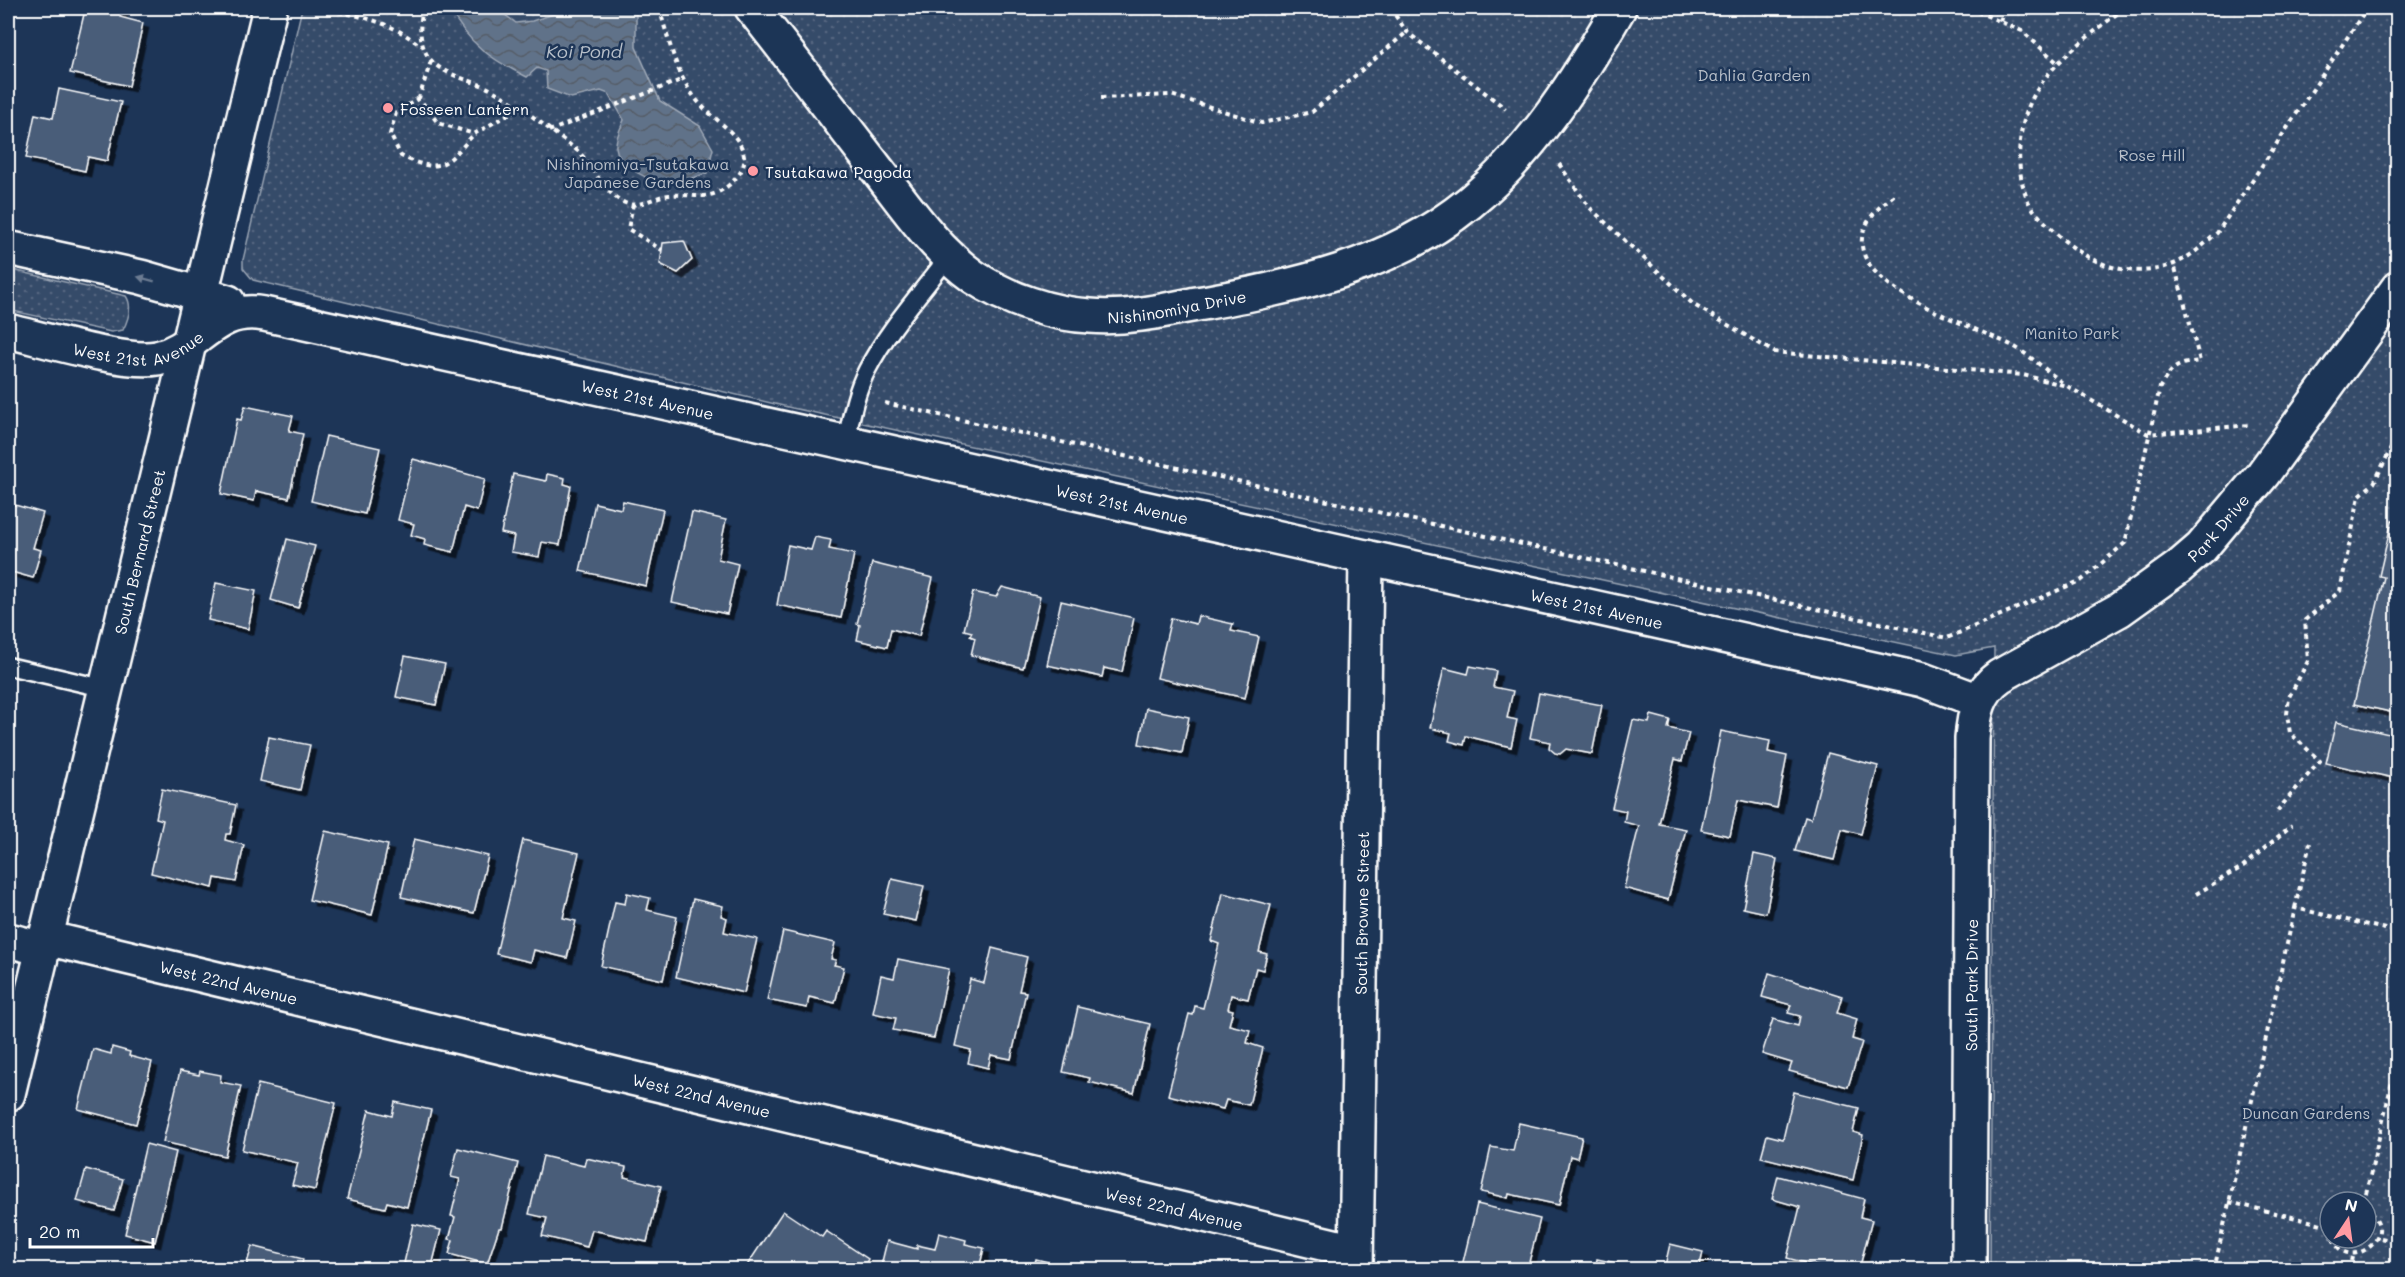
<svg xmlns="http://www.w3.org/2000/svg" width="2405" height="1277" viewBox="0 0 2405 1277" font-family="Mali,sans-serif">
<style>
.park{fill:url(#park-dots);stroke:#9aa5b4;stroke-width:1.5;fill-rule:evenodd}
.water{fill:url(#water-waves);stroke:#a0aab8;stroke-width:1.5}
.building{fill:#4a5d79;stroke:#fff;stroke-width:1.5;filter:url(#shadow)}
.lines{fill:none;stroke-linecap:round;stroke-linejoin:round}
.lane-casing{stroke:#fff;stroke-width:21}
.street-casing{stroke:#fff;stroke-width:38}
.secondary-casing{stroke:#fff;stroke-width:38}
.path{stroke:#fff;stroke-width:4;stroke-dasharray:4.5 4.5;stroke-linecap:butt}
.lane{stroke:#1d3557;stroke-width:16}
.street{stroke:#1d3557;stroke-width:33}
.secondary{stroke:#1d3557;stroke-width:33}
.oneway{fill:#6c7c92}
.poi-dot{fill:#ff9aa2;stroke:#1d3557;stroke-width:2}
.labels{text-anchor:middle;dominant-baseline:central;stroke-width:5;stroke-linejoin:round;paint-order:stroke}
.park-label{font-size:16px;fill:#b9c0ca;stroke:#1d3557}
.poi-label{font-size:16px;fill:#fff;stroke:#1d3557;text-anchor:start}
.street-label{font-size:16px;fill:#fff;stroke:#1d3557}
.water-label{font-size:18px;font-style:italic;fill:#b8c0ca;stroke:#1d3557}
</style>
<defs>
<pattern id="park-dots" width="8" height="8" patternUnits="userSpaceOnUse" patternTransform="scale(1.5)"><rect width="8" height="8" fill="#364b69"/><path d="M2 2h.1M6 6h.1" fill="none" stroke="#546680" stroke-width="1.8" stroke-linecap="round"/></pattern>
<pattern id="water-waves" width="16" height="10" patternUnits="userSpaceOnUse" patternTransform="scale(1.5)"><rect width="16" height="10" fill="#617289"/><path d="M0 5q4-4 8 0t8 0" fill="none" stroke="#555d67"/></pattern>
<filter id="shadow"><feDropShadow dx="5.5" dy="5.5" stdDeviation="0" flood-color="#0009"/></filter>
</defs>
<rect width="100%" height="100%" fill="#1d3557"/>
<filter id="ink" filterUnits="userSpaceOnUse"><feTurbulence type="fractalNoise" baseFrequency=".0167" numOctaves="2"/><feDisplacementMap in="SourceGraphic" scale="12" xChannelSelector="R" yChannelSelector="G"/><feConvolveMatrix kernelMatrix="1 2 1 2 8 2 1 2 1" color-interpolation-filters="sRGB"/></filter>
<g filter="url(#ink)">
<!-- park -->
<path class="park" d="M302 8H2397V1269H1990L1994 648 1956 655 792 408 253 280 243 268V260ZM2330 1202H2366V1238H2330Z
M8 269 126 296C133 306 128 320 123 330L111 332 8 310Z"/>
<!-- water -->
<path class="water" d="M449 8H500V11L516 23 532 21 572 8H636V47L660 101 700 126 713 149 707 173C678 185 653 187 628 166 621 161 617 156 616 147 615 139 621 127 624 120L609 94 601 91 571 98 547 89 546 71 537 68 527 77C490 59 469 44 449 8Z"/>
<!-- building -->
<path class="building" d="M91 8 122 9 120 17 143 23 129 86 70 73 85 10 90 11Z
M59 89 121 102 107 161 88 157 85 171 26 158 35 114 53 118Z
M684 241 692 260 678 273 660 264 663 243Z
M245 406 293 416 289 431 303 434 289 498 256 491 254 501 221 494 237 419 241 420Z
M326 436 380 448 365 514 311 501Z
M413 459 485 479 477 511 464 507 453 552 424 545 425 539 411 535 414 524 398 520Z
M513 474 546 481 547 474 565 478 564 484 571 486 560 545 542 542 539 557 511 552 514 536 501 533Z
M623 501 663 510 646 586 580 571 595 503 621 509Z
M8 503 43 513 33 548 41 550 33 578 8 571Z
M692 512 726 520 718 559 738 564 727 614 672 602Z
M2392 520 2398 521V702L2395 713 2354 704 2384 577 2379 576Z
M815 537 831 540 829 549 854 554 841 618 777 605 788 545 811 550Z
M287 539 315 546 298 608 271 600Z
M872 563 933 578 919 636 891 629 887 647 857 640 860 625 857 624Z
M216 583 256 591 248 629 208 620Z
M1002 587 1040 597 1023 668 971 655 975 638 970 636 972 632 964 630 973 592 996 597Z
M1061 601 1134 618 1122 672 1104 668 1102 677 1047 665Z
M1198 616 1233 624 1231 631 1259 637 1245 698 1157 678 1171 618 1196 624Z
M405 656 445 664 436 705 396 697Z
M1470 666 1496 671 1493 687 1513 691 1507 718 1517 720 1511 747 1466 736 1464 745 1449 741 1451 733 1430 728 1444 668 1468 674Z
M1539 693 1602 705 1592 754 1566 749 1560 754 1555 753 1549 748 1550 742 1530 738Z
M1146 708 1189 717 1182 753 1139 744Z
M1651 715 1670 720 1668 728 1689 733 1682 761 1675 759 1659 824 1686 829 1668 900 1624 888 1639 826 1624 822 1626 811 1612 808 1633 720 1649 723Z
M2336 722 2398 736V779L2326 763Z
M1721 731 1770 741 1768 752 1787 756 1777 808 1738 800 1730 836 1701 830Z
M269 737 310 745 300 790 260 781Z
M1828 753 1878 766 1861 834 1842 829 1834 860 1795 851 1805 817 1811 819Z
M162 789 236 805 230 834H226L225 840 244 845 236 882 215 878 213 888 151 873 163 820 156 818Z
M325 831 388 845 372 915 309 900Z
M414 839 488 856 474 913 401 897Z
M523 840 579 853 563 918 576 921 567 958 534 950 531 962 496 954Z
M1754 854 1777 859 1766 913 1743 908Z
M892 879 924 886 916 921 883 914Z
M627 893 650 898 647 910 677 917 663 980 601 966 615 902 625 904Z
M1223 893 1271 905 1259 952 1267 954 1263 970 1256 968 1248 999 1231 995 1228 1009 1233 1010 1229 1025 1250 1030 1247 1043 1263 1048 1249 1105 1226 1100 1223 1109 1168 1095 1189 1014 1193 1015 1195 1006 1203 1008 1219 944 1211 941Z
M693 899 723 906 721 916 727 918 724 932 757 939 744 993 676 977Z
M783 931 835 943 831 959 836 960 834 965 844 967 835 1003 809 997 807 1008 767 1000Z
M992 948 1027 957 1019 991 1026 992 1011 1059 991 1055 988 1068 968 1063 971 1050 955 1046 970 979 984 983Z
M898 959 949 969 934 1038 893 1030 896 1018 873 1013 881 975 894 978Z
M1769 973 1842 996 1837 1013 1857 1019 1852 1039 1862 1042 1848 1087 1789 1071 1792 1063 1762 1054 1773 1019 1798 1026 1800 1016 1788 1013 1791 1005 1762 997Z
M1078 1007 1150 1024 1134 1093 1089 1082 1090 1078 1063 1072Z
M112 1047 130 1052 129 1056 152 1062 136 1124 78 1109 93 1049 111 1054Z
M180 1071 199 1075 200 1071 221 1075 220 1082 241 1086 225 1156 163 1142Z
M258 1084 336 1103 315 1190 292 1185 298 1163 242 1150Z
M1794 1092 1859 1108 1853 1132 1863 1135 1853 1180 1761 1157 1767 1135 1783 1139Z
M395 1102 431 1110 407 1207 387 1202 385 1208 347 1199 369 1110 392 1116Z
M1519 1123 1582 1137 1577 1158 1570 1156 1559 1205 1509 1194 1508 1198 1481 1192 1491 1147 1513 1151Z
M146 1144 176 1152 155 1242 125 1234Z
M458 1148 518 1163 502 1228H499L487 1264 449 1254 453 1240 449 1239 455 1217 451 1216 460 1179 451 1177Z
M543 1156 584 1166 586 1158 626 1167 624 1177 661 1186 647 1242 592 1230 587 1247 542 1236 547 1218 529 1214Z
M86 1169 123 1179 114 1211 77 1201Z
M1778 1176 1864 1199 1860 1217 1872 1220 1859 1270H1831L1787 1258 1800 1207 1772 1199Z
M1477 1204 1540 1219 1527 1270H1478L1462 1266Z
M783 1211 822 1237 826 1231 868 1259 862 1270H744Z
M413 1224 441 1230 431 1270 404 1263Z
M939 1233 966 1240 965 1244 984 1248 979 1269 880 1270 887 1241 917 1249V1245L935 1249Z
M1670 1244 1703 1252 1699 1270H1664Z
M252 1246 303 1259 301 1270H245Z
M1036 1259 1080 1270H1033Z
M1597 1259 1636 1267 1635 1270H1595Z"/>
<g class="lines">
<defs>
<path id="lane" d="M846 442C851 418 855 393 867 370 888 329 921 293 949 256
M8 666 107 689"/>
<g id="street">
<path id="s1" d="M752 8C794 61 835 115 876 168 906 206 934 249 974 277 1007 299 1051 314 1090 316 1126 319 1162 311 1197 304 1293 287 1391 267 1469 203 1533 151 1578 79 1619 8"/>
<path d="M8 248 141 277 228 302"/>
<path id="s2" d="M8 331C43 339 125 364 157 358 199 349 213 305 264 314L1923 680 1979 701"/>
<path id="s3" d="M46 938 1355 1251"/>
<path d="M8 940 43 949"/>
<path id="s4" d="M1356 1270 1366 557"/>
<path id="s5" d="M1969 1270 1972 739C1974 715 1978 691 2000 676L2119 610 2179 567 2201 548 2263 474 2398 288"/>
</g>
<g id="secondary">
<path id="s6" d="M8 1094 270 8"/>
</g>
</defs>
<!-- lane casing -->
<use href="#lane" class="lane-casing"/>
<!-- street casing -->
<use href="#street" class="street-casing"/>
<!-- secondary casing -->
<use href="#secondary" class="secondary-casing"/>
<!-- path -->
<path class="path" d="M321 8C361 17 387 19 421 46
M424 8C418 23 419 46 430 59 443 75 468 79 486 87 515 101 547 128 573 147 592 161 602 193 625 203 639 209 654 196 669 195 694 193 707 203 729 185 735 179 740 175 743 167 751 141 717 122 702 106 676 79 670 42 659 8
M1390 8 1407 32 1506 109
M1969 8 2022 31 2059 64
M2124 8C2094 33 2051 61 2033 97 2017 128 2014 170 2029 203 2033 211 2043 220 2050 227 2080 259 2124 281 2168 266 2188 260 2202 246 2217 233L2367 8
M2000 21 2005 8
M431 61 419 98 438 123 474 134 518 109
M419 98 396 113 390 134 401 156C441 175 446 165 474 134
M1101 98 1171 95 1262 123 1312 112 1407 32
M549 131 681 80
M1559 164 1589 207 1694 305 1774 352 2023 375 2067 386 2148 434 2250 425
M1894 195C1792 271 1960 319 2013 346 2031 356 2048 372 2064 384
M633 204 628 229 662 250
M885 403 1947 638 2082 580 2125 543 2160 387C2173 366 2176 364 2200 361L2174 264
M2277 811 2320 761 2290 733 2287 714 2289 697 2308 661 2305 620 2340 591 2359 496 2374 483 2398 434
M2196 894 2242 867 2292 825
M2295 908 2310 843
M2229 1202 2330 1226
M2364 1202 2398 1056
M2333 1238C2346 1277 2405 1233 2366 1210
M2381 1238 2398 1242
M2214 1270 2295 908 2398 932
M2349 1270 2352 1257"/>
<!-- lane -->
<use href="#lane" class="lane"/>
<!-- street -->
<use href="#street" class="street"/>
<!-- secondary -->
<use href="#secondary" class="secondary"/>
</g>
<!-- one-way arrows -->
<defs><path id="oneway-solid" d="M-6-.8H1V-3.2L6.5 0L1 3.2V.8H-6Z" transform="scale(1.5)"/></defs>
<use class="oneway" href="#oneway-solid" transform="translate(146 279) rotate(-165)"/>
</g>
<!-- markers -->
<g class="poi-dot">
<circle cx="388" cy="108" r="6"/>
<circle cx="753" cy="171" r="6"/>
</g>
<g class="labels">
<!-- park labels -->
<g class="park-label">
<text x="1754" y="74">Dahlia Garden</text>
<text x="2152" y="154">Rose Hill</text>
<text x="638" y="163">Nishinomiya-Tsutakawa<tspan x="638" dy="18">Japanese Gardens</tspan></text>
<text x="2072" y="332">Manito Park</text>
<text x="2306" y="1112">Duncan Gardens</text>
</g>
<!-- poi labels -->
<g class="poi-label">
<text x="400" y="108">Fosseen Lantern</text>
<text x="765" y="171">Tsutakawa Pagoda</text>
</g>
<!-- street labels -->
<g class="street-label">
<text stroke="none"><textPath href="#s1" startOffset="561">Nishinomiya Drive</textPath></text>
<text stroke="none"><textPath href="#s2" startOffset="135">West 21st Avenue</textPath></text>
<text stroke="none"><textPath href="#s2" startOffset="664">West 21st Avenue</textPath></text>
<text stroke="none"><textPath href="#s2" startOffset="1150">West 21st Avenue</textPath></text>
<text stroke="none"><textPath href="#s5" startOffset="868">Park Drive</textPath></text>
<text stroke="none"><textPath href="#s6" startOffset="558">South Bernard Street</textPath></text>
<text stroke="none"><textPath href="#s2" startOffset="1636">West 21st Avenue</textPath></text>
<text stroke="none"><textPath href="#s4" startOffset="357">South Browne Street</textPath></text>
<text stroke="none"><textPath href="#s3" startOffset="188">West 22nd Avenue</textPath></text>
<text stroke="none"><textPath href="#s5" startOffset="285">South Park Drive</textPath></text>
<text stroke="none"><textPath href="#s3" startOffset="674">West 22nd Avenue</textPath></text>
<text stroke="none"><textPath href="#s3" startOffset="1160">West 22nd Avenue</textPath></text>
</g>
<!-- water labels -->
<g class="water-label">
<text x="584" y="51">Koi Pond</text>
</g>
</g>
<!-- margin -->
<rect width="2405" height="1277" fill="none" stroke="#1d3557" stroke-width="30"/>
<rect x="15" y="15" width="2375" height="1247" fill="none" stroke="#fff" stroke-width="2" filter="url(#ink)"/>
<!-- north arrow -->
<g transform="translate(2348 1220) rotate(13)"><circle r="28" fill="#1d3557" stroke="#77869a" stroke-width="1.5"/>
<path d="M0-4.5L10 22L0 15L-10 22Z" fill="#ff9aa2"/>
<text y="-9" font-size="16" font-weight="bold" text-anchor="middle" fill="#ffffff">N</text>
</g>
<!-- scale -->
<path d="M30 1238v9h123v-9" fill="none" stroke="#ffffff" stroke-width="3"/>
<text x="39" y="1238" font-size="18" fill="#ffffff" stroke="#1d3557" stroke-width="4.5" paint-order="stroke">20 m</text>
</svg>
